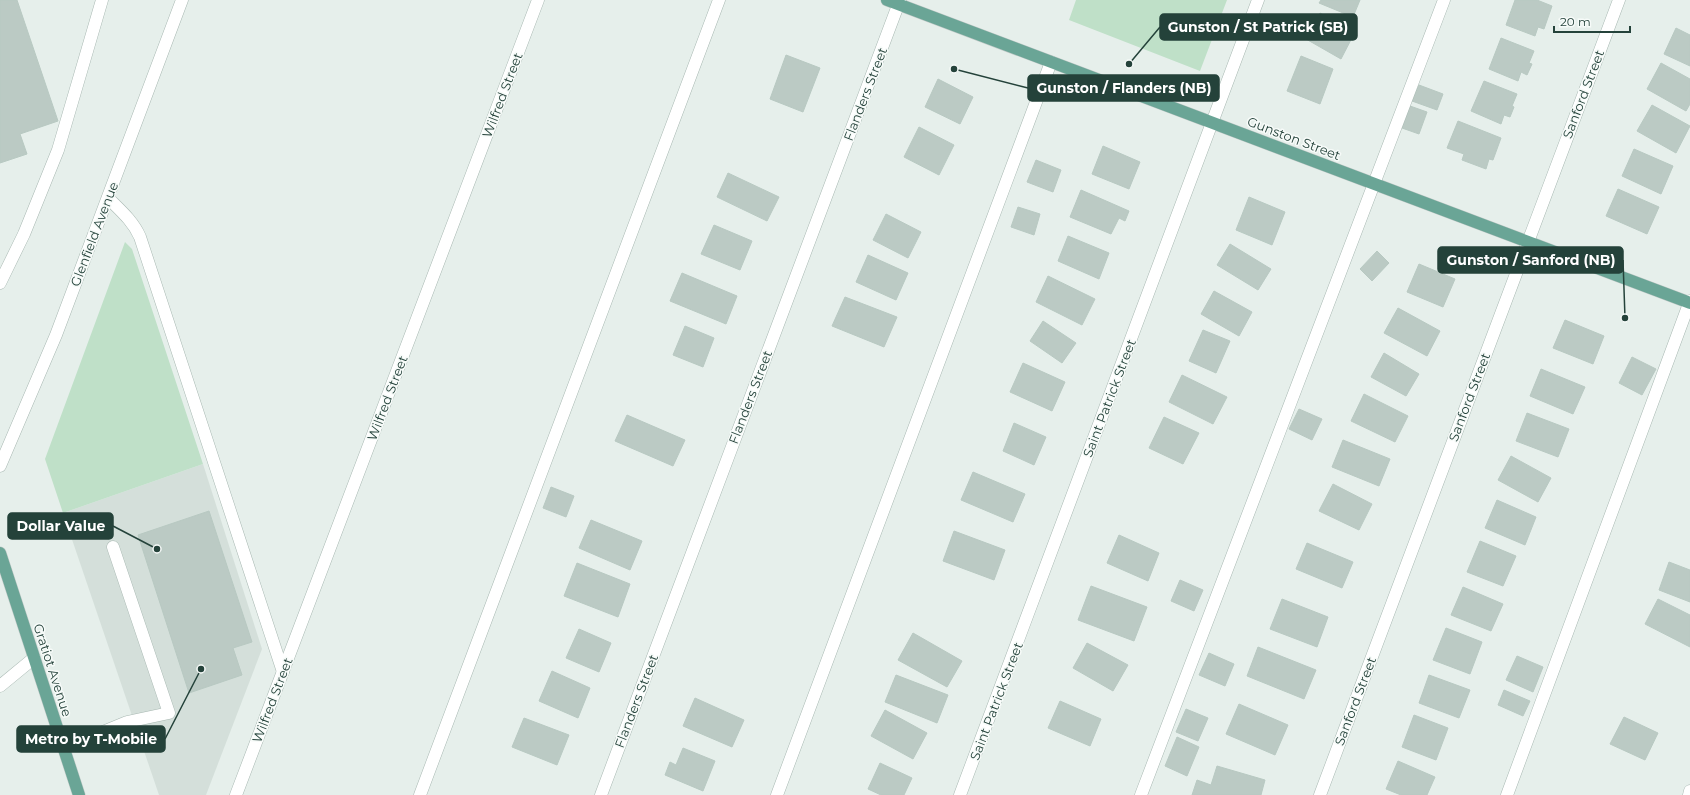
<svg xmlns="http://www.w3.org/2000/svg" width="1690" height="795" viewBox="0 0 1690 795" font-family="Montserrat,sans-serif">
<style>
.built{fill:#d4dfda}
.green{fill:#bfe0c8}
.building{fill:#bbcac4;stroke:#b8c9c2}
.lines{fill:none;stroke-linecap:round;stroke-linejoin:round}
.lane-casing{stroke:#a8b8b2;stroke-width:13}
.street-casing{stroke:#a8b8b2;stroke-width:13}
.primary-casing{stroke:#c2cac8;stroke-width:13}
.lane{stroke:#fff;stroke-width:12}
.street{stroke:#fff;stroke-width:12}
.primary{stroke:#6aa596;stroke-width:12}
.labels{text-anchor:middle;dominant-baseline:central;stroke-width:3;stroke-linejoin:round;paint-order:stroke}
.street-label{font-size:13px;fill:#24423a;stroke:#f7fbf9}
.leader{fill:none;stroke:#24423a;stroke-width:1.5}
.callout-dot{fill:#24423a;stroke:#f7fbf9;stroke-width:1.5}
.callout{fill:#24423a;stroke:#24423a;stroke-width:1.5}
.callout-label{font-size:14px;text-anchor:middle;font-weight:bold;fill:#fff}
</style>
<rect width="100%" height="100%" fill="#e6efeb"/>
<!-- built -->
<path class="built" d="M203 464 262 649 206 795H159L63 513Z"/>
<!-- green -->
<path class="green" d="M1076 0H1227L1200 71 1069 20Z
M125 242 132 249 203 464 63 513 45 459Z"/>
<!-- building -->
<path class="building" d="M0 0H17L58 121 20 134 27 154 0 163Z
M1321 0H1360L1353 17 1319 3Z
M1515 0H1537L1552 6 1544 29 1538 27 1535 36 1506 25Z
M1320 13 1355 32 1341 59 1306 39Z
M1676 28 1690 35V66L1664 54Z
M1501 38 1534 51 1529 63 1532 64 1527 75 1521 72 1518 81 1489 69Z
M786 55 820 68 803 112 770 99Z
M1301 56 1333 69 1320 104 1287 91Z
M1661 63 1690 79V104L1686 111 1647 89Z
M938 79 973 97 960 124 925 107Z
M1484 81 1517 94 1512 106 1514 107 1510 117 1504 115 1501 124 1471 111Z
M1419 85 1443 94 1437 110 1412 101Z
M1652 105 1690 126 1676 153 1637 131Z
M1410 106 1427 112 1419 134 1402 128Z
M1458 121 1501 138 1493 160 1489 159 1486 169 1462 160 1464 154 1447 148Z
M919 127 954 145 939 175 904 157Z
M1103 146 1140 162 1129 189 1092 174Z
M1634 149 1673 166 1661 194 1622 176Z
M1036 160 1061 170 1053 192 1027 182Z
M728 173 779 197 767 221 717 197Z
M1618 189 1659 207 1647 234 1606 216Z
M1081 190 1129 211 1125 221 1119 218 1111 234 1070 217Z
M1249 197 1285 212 1272 245 1236 230Z
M1018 207 1040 214 1034 235 1011 227Z
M886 214 921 232 908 258 873 240Z
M714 225 752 241 740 270 701 254Z
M1068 236 1109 253 1099 279 1058 261Z
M1230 244 1271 269 1258 290 1217 265Z
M1377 251 1389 263 1372 281 1360 269Z
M868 255 908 273 896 300 856 282Z
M1419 264 1455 279 1443 307 1407 292Z
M682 273 737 296 726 324 670 301Z
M1048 276 1095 299 1082 325 1036 302Z
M1214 291 1252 312 1239 336 1201 314Z
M845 297 897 317 884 347 832 326Z
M1398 308 1440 331 1427 356 1384 333Z
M1565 320 1604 336 1593 364 1553 348Z
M1043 321 1076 343 1062 363 1030 341Z
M685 326 714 338 703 367 673 355Z
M1203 330 1230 341 1216 373 1189 361Z
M1384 353 1419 374 1406 396 1371 377Z
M1632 357 1656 369 1642 395 1619 383Z
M1023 363 1065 382 1052 411 1010 392Z
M1541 369 1585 387 1573 414 1530 396Z
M1182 375 1227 397 1213 424 1169 402Z
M1364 394 1408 416 1395 442 1351 421Z
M1299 409 1322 419 1312 440 1289 429Z
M1527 413 1569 429 1558 457 1516 441Z
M627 415 685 440 673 466 615 441Z
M1164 417 1199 433 1183 464 1149 448Z
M1014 423 1046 437 1034 465 1003 451Z
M1343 440 1390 459 1379 486 1332 467Z
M1511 456 1551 478 1538 502 1498 480Z
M973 472 1025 494 1013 522 961 500Z
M1333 484 1372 504 1359 530 1319 511Z
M551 487 574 496 566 517 543 508Z
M1497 500 1536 517 1525 545 1485 528Z
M209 511 252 642 233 648 242 675 189 693 138 535Z
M591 520 642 541 630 570 579 548Z
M954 531 1005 550 994 580 943 561Z
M1119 535 1159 553 1148 581 1107 563Z
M1480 541 1516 556 1503 586 1467 572Z
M1307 543 1353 562 1342 588 1296 569Z
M1669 562 1690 570V602L1659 590Z
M577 563 630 584 618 617 564 596Z
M1180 580 1203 590 1194 611 1171 601Z
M1091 586 1147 607 1134 641 1078 620Z
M1463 587 1503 604 1491 631 1451 615Z
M1282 599 1328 617 1317 647 1270 629Z
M1658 599 1690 615V647L1645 624Z
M1446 628 1482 642 1470 674 1433 660Z
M579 629 611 643 599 672 566 658Z
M913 633 962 661 947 687 898 660Z
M1087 643 1128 665 1113 691 1073 668Z
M1258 647 1316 670 1304 699 1247 676Z
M1209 653 1234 664 1225 686 1199 675Z
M1517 656 1543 667 1533 692 1506 680Z
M552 671 590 688 578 718 539 701Z
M896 675 948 695 937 723 885 702Z
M1429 675 1470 690 1459 718 1419 703Z
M1504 690 1530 701 1523 716 1498 705Z
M695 698 744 720 732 747 683 726Z
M1060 701 1101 719 1090 746 1048 728Z
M1239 704 1288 725 1275 755 1226 734Z
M1186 709 1208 718 1198 741 1176 732Z
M885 710 927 733 913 759 871 736Z
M1414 715 1448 728 1436 760 1402 747Z
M1624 717 1658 733 1645 760 1610 744Z
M524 718 569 735 557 765 512 747Z
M1177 737 1199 747 1187 776 1165 766Z
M683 748 715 761 703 791 665 775 670 762 676 765Z
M1398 761 1435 777 1427 795H1401L1386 789Z
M880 763 912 778 904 795H881L868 789Z
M1217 766 1265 780 1261 795H1192L1197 780 1211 785Z"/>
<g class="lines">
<defs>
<path id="lane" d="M108 198C120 210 133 221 140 237L283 672
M0 283 24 234 58 150 102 0
M0 686 34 658
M64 748 127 722 169 713 113 547
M420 795 719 0
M777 795 1051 62
M1141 795 1444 0
M1507 795 1690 301"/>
<path id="street" d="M0 466 56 335 182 0
M236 795 538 0
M601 795 900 0
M960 795 1258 0
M1320 795 1619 0
M1689 795 1690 791"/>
<path id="primary" d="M887 0 1690 303
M0 553 79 795"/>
</defs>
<!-- lane casing -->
<use href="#lane" class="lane-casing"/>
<!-- street casing -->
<use href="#street" class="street-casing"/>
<!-- primary casing -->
<use href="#primary" class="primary-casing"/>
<!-- lane -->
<use href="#lane" class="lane"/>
<!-- street -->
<use href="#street" class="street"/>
<!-- primary -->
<use href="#primary" class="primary"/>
</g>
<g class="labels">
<!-- street labels -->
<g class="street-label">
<text transform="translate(865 94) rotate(-69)">Flanders Street</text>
<text transform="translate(1583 94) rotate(-69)">Sanford Street</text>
<text transform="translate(502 95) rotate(-69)">Wilfred Street</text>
<text transform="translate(1294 138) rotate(21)">Gunston Street</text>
<text transform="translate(94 234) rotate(-69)">Glenfield Avenue</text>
<text transform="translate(750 397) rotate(-69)">Flanders Street</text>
<text transform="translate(1469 397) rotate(-69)">Sanford Street</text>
<text transform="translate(387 398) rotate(-69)">Wilfred Street</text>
<text transform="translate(1109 398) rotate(-69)">Saint Patrick Street</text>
<text transform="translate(53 670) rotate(72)">Gratiot Avenue</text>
<text transform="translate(272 700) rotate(-69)">Wilfred Street</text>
<text transform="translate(636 701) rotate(-69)">Flanders Street</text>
<text transform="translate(996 701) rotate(-69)">Saint Patrick Street</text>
<text transform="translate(1355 701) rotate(-69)">Sanford Street</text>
</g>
</g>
<!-- callouts -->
<path class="leader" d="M1129 64L1160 27M954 69L1028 88M1625 318L1623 260M157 549L113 526M201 669L165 739"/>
<g class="callout-dot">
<circle cx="1129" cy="64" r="4"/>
<circle cx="954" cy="69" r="4"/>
<circle cx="1625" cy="318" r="4"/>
<circle cx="157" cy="549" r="4"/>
<circle cx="201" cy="669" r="4"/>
</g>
<g class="callout">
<rect x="1160" y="14" width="197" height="26" rx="4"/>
<rect x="1028" y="75" width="191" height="26" rx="4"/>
<rect x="1438" y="247" width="185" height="26" rx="4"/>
<rect x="8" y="513" width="105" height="26" rx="4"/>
<rect x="17" y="726" width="148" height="26" rx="4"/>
</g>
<g class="callout-label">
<text x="1258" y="32">Gunston / St Patrick (SB)</text>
<text x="1124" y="93">Gunston / Flanders (NB)</text>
<text x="1531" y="265">Gunston / Sanford (NB)</text>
<text x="61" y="531">Dollar Value</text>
<text x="91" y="744">Metro by T-Mobile</text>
</g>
<!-- scale -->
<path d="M1554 26v6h76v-6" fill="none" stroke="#24423a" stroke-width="2"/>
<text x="1560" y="26" font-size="12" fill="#24423a" stroke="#f7fbf9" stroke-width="3" paint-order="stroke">20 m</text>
</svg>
